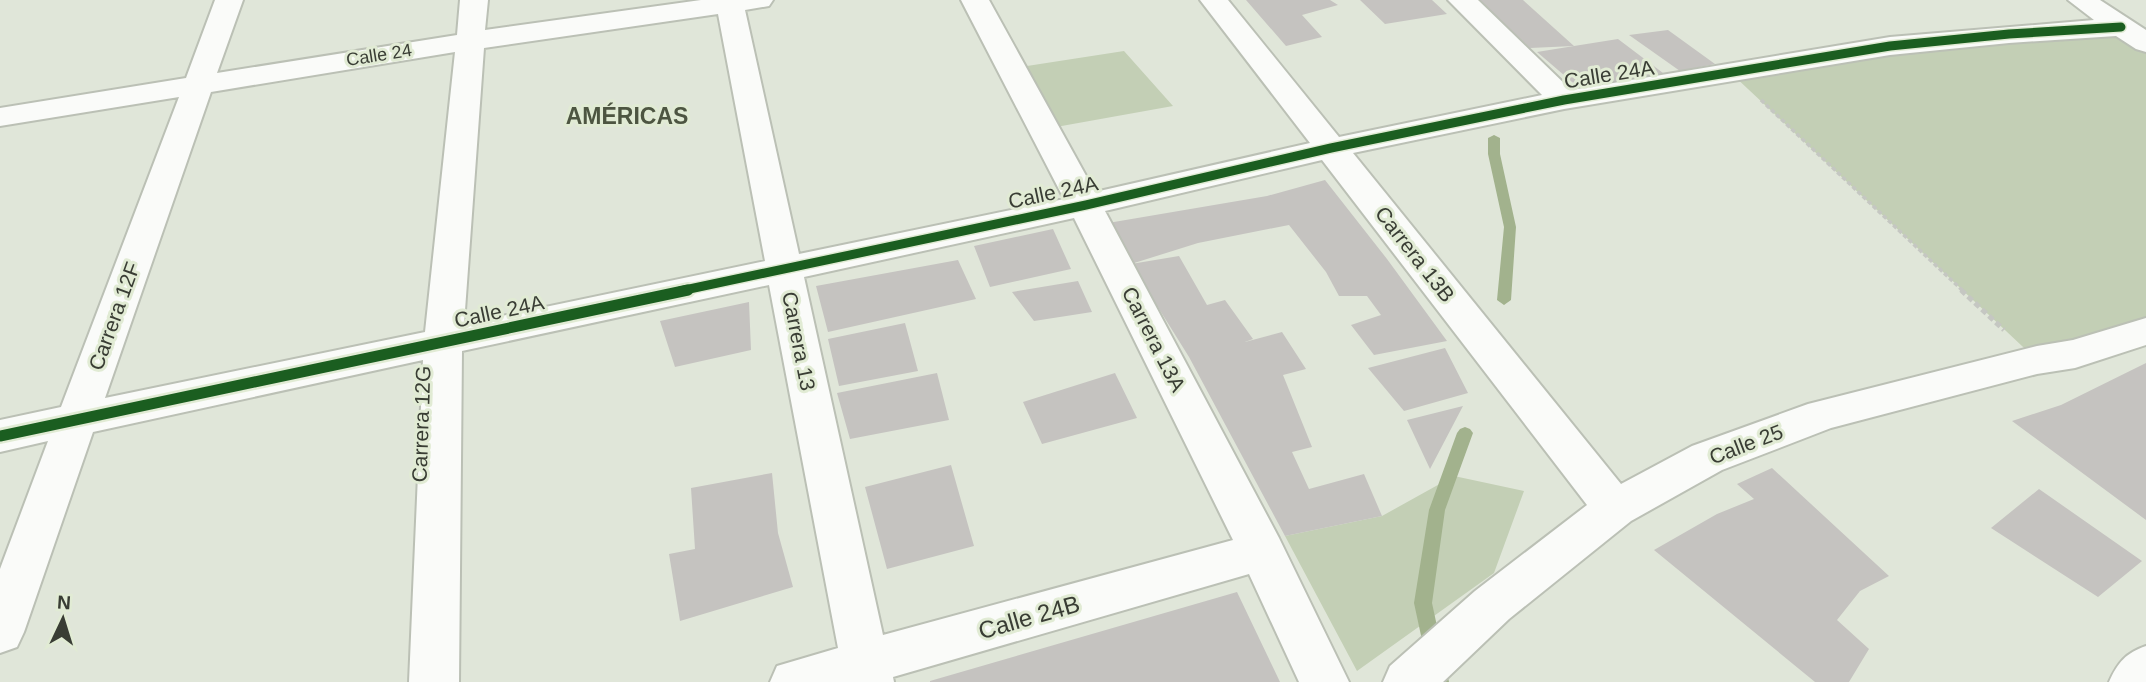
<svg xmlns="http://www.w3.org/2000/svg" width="2146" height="682" viewBox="0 0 2146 682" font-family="Helvetica,sans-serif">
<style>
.green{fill:#c3cfb5}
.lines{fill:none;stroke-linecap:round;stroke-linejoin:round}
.stream{fill:#a2b28d;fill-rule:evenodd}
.building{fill:#c5c3c0}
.minor-casing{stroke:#bbc0b5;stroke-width:4}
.path-far1{stroke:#c5c7c2;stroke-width:3.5;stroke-dasharray:4.5 2.5;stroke-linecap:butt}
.path{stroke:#c5c7c2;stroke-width:5;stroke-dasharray:6 3.5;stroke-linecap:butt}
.minor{fill:#fafbf9;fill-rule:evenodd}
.cycleway-far1-casing{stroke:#e1ebd4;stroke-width:12}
.cycleway-casing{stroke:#e1ebd4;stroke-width:16}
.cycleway-far1{stroke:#1b5e20;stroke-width:9}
.cycleway{stroke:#1b5e20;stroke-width:11}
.labels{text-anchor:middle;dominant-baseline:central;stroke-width:6;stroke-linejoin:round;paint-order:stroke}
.far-street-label{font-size:18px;fill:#393d34;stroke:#e1ebd4}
.street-label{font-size:21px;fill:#393d34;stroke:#e1ebd4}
.neighbourhood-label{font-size:23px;font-weight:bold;fill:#4d5541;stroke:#e1ebd4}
.near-street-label{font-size:24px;fill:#393d34;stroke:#e1ebd4}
</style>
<rect width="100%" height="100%" fill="#e0e6d9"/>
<!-- green -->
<path class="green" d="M2121 27 2146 43V331L2037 360 1732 74Z
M1124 51 1173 106 1056 127 1027 66Z
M1454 476 1524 491 1494 573 1357 671 1285 536 1382 516Z"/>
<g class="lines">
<!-- stream -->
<path class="stream" d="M1494 135 1500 138V154L1516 227 1511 300 1504 305 1497 300 1504 227 1488 154V138Z
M1465 427 1470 429 1473 433 1445 510 1432 603 1449 682H1431L1414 603 1429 510 1457 433 1460 429Z"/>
</g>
<!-- building -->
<path class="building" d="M1246 0H1330L1338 5 1302 15 1322 37 1286 46Z
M1360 0H1432L1447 14 1385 24Z
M1479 0H1523L1574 46 1618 39 1663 73 1579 88 1537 52 1574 46 1530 48Z
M1668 30 1715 64 1680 71 1629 35Z
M1325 180 1387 259 1447 341 1374 355 1351 325 1381 315 1367 296H1339L1326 272 1289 225 1198 243 1131 264 1108 223 1267 196Z
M1053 229 1071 269 990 287 974 246Z
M1179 256 1207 305 1225 300 1253 339 1245 342 1282 332 1306 369 1283 375 1312 447 1292 452 1309 489 1364 474 1382 516 1285 536 1189 357 1131 264Z
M958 260 976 299 828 332 816 286Z
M1078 281 1092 312 1034 321 1012 292Z
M749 302 751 350 675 367 660 321Z
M905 323 918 371 839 386 828 339Z
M1445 348 1468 393 1404 411 1368 368Z
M2146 363V520L2012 421 2061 405Z
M937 373 949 420 850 439 837 393Z
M1115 373 1137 418 1042 444 1023 402Z
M1463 406 1430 469 1407 420Z
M951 465 974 546 887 569 865 487Z
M1772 468 1889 576 1860 591 1837 620 1869 649 1849 682H1815L1654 550 1717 514 1754 499 1737 484Z
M772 473 778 533 793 587 680 621 669 554 695 549 691 488Z
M2039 489 2142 561 2098 597 1991 528Z
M1237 592 1280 682H930V681Z"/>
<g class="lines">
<defs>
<path id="minor" d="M215 0H243L217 73 457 35 460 0H488L485 30 701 0H773L769 6 745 10 799 254 1064 199 961 0H989L1095 192 1310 143 1200 0H1228L1339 137 1542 95 1448 0H1478L1571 90 1890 37 2094 20 2068 0H2100L2146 30V52L2136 49 2116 36 2009 43 1890 55 1564 109 1353 153 1621 484 1692 446 1808 404 2037 346 2073 340 2146 318V345L2075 368 2037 374 1831 428 1722 470 1631 521 1509 619 1443 682H1383L1390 666 1475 591 1587 505 1322 160 1105 211 1279 538 1349 682H1299L1249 574 893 677 894 682H770L777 666 838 648 769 285 462 351 459 682H409L423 360 93 432 24 632 17 647 0 653V569L48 441 0 452V420L61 407 179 97 0 126V108L186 78ZM718 14 765 261 464 324 484 48ZM455 52 425 332 105 398 211 92ZM1074 218 1233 540 883 635 804 277Z
M2146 646V682H2109C2118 662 2126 653 2146 646Z"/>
</defs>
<!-- minor casing -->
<use href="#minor" class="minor-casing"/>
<!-- path-far1 -->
<path class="path-far1" d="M1761 100 1963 291"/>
<!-- path -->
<path class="path" d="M1961 290 2004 330"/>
<!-- minor -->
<use href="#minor" class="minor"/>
<defs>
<path id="cycleway-far1" d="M680 291 1086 205 1331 148 1564 100 1890 46 2009 34 2121 27"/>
<path id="cycleway" d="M0 436 688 290"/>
</defs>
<!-- cycleway-far1 casing -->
<use href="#cycleway-far1" class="cycleway-far1-casing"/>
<!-- cycleway casing -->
<use href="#cycleway" class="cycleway-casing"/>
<!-- cycleway-far1 -->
<use href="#cycleway-far1" class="cycleway-far1"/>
<!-- cycleway -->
<use href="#cycleway" class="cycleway"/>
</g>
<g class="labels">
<!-- far-street labels -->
<g class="far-street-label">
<text transform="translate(379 55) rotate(-9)">Calle 24</text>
</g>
<!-- street labels -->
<g class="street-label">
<text transform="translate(1609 74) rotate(-9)">Calle 24A</text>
<text transform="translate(1053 192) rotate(-12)">Calle 24A</text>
<text transform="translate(1415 254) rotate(52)">Carrera 13B</text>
<text transform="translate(499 311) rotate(-12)">Calle 24A</text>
<text transform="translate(114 316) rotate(-70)">Carrera 12F</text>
<text transform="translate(1154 339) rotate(63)">Carrera 13A</text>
<text transform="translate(799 341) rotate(79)">Carrera 13</text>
<text transform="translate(421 424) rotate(-88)">Carrera 12G</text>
<text transform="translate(1746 444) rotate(-21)">Calle 25</text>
</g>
<!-- neighbourhood labels -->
<g class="neighbourhood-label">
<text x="627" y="116">AMÉRICAS</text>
</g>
<!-- near-street labels -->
<g class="near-street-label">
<text transform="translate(1029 617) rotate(-16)">Calle 24B</text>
</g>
</g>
<!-- north arrow -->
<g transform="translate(63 619) rotate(4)" stroke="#e1ebd4" stroke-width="5" paint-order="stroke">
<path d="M0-5L12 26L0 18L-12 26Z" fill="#393d34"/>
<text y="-10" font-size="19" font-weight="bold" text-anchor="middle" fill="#393d34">N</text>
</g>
</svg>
